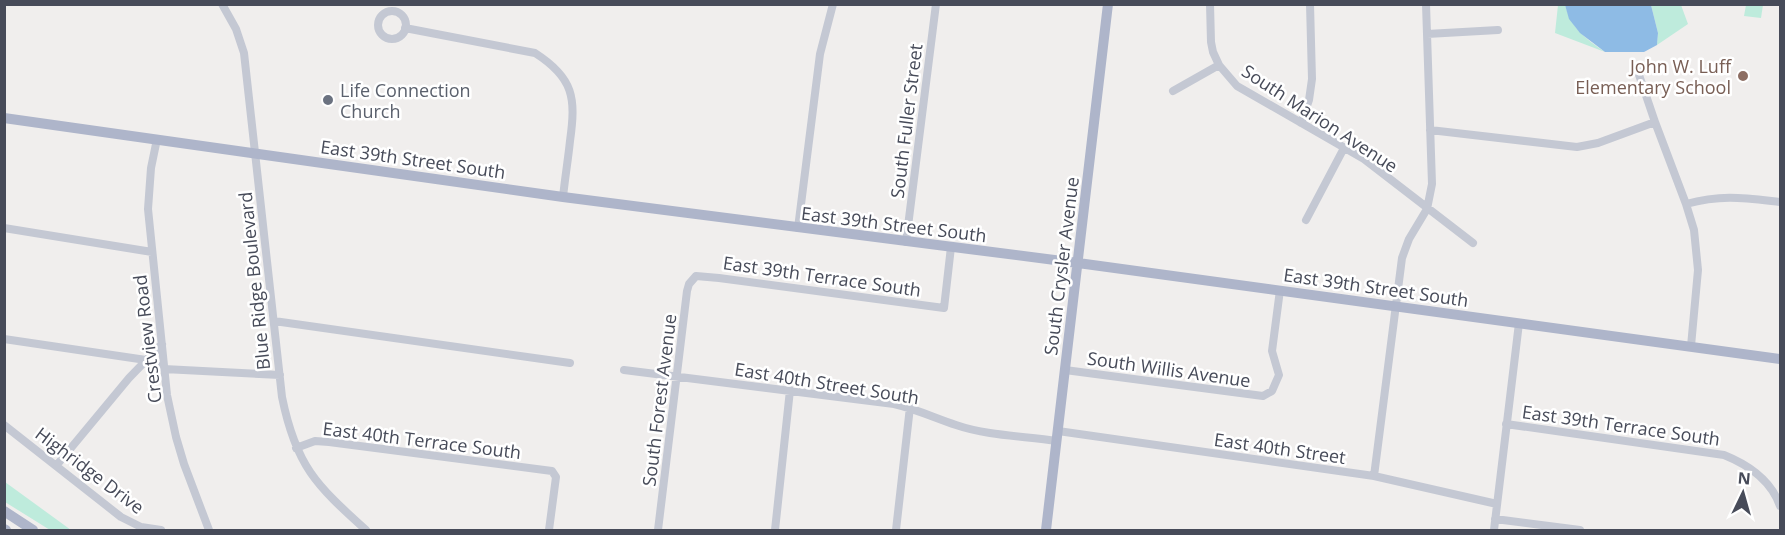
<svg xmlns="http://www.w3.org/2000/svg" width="1785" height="535" viewBox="0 0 1785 535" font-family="'Open Sans',sans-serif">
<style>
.green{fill:#beebdc}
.water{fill:#8ebbe5}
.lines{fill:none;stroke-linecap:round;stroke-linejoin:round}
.minor{stroke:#c4c8d3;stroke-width:8}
.major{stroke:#aeb5ca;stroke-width:10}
.education-dot{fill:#8d6e63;stroke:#fff;stroke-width:2}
.worship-dot{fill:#6b7280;stroke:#fff;stroke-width:2}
.labels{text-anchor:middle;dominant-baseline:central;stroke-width:5;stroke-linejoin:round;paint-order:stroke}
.education-label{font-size:18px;fill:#785e54;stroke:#fff;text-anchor:end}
.worship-label{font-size:18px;fill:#5b616d;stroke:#fff;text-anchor:start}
.street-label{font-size:18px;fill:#474b59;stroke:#fff}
</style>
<rect width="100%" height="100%" fill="#f0eeed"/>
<!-- green -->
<path class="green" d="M1558 5H1565C1572 29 1585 38 1605 52L1555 33Z
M1651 5H1681L1688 24 1657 45 1658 33Z
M1746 5H1763L1761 18 1744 16Z
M5 482 71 530H50L5 502Z"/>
<!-- water -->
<path class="water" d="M1565 5H1651L1658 33 1657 45 1644 52H1605L1580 33 1569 19Z"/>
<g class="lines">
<!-- minor -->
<path class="minor" d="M222 4 236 29 244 53 282 397C296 466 316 485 366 530
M1210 4 1211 42 1213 52 1219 65 1237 86 1364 159 1473 243
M378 25a14 14 0 1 1 28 0a14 14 0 1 1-28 0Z
M405 28 535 53C574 78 576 98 570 141 568 160 565 178 563 197
M1427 34 1498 30
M1637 69 1655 122 1686 204 1694 230 1698 270 1691 346
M1173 91 1219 65
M1301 123 1309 100 1312 79 1310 4
M1430 130 1577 147 1598 143 1655 122
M157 139 151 168 148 209 167 395 176 437 184 464 209 530
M1686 204C1722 194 1745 198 1780 202
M1306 220 1344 148
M4 228 152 252
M798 228 820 54 833 4
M906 242 936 4
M274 321 570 363
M4 339 146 360 164 369 280 375
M624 370 894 404C916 409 935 418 956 425 988 436 1024 436 1057 441
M1065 370 1263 396 1272 391 1279 375 1272 351 1280 290
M1506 424 1724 455C1749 465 1771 480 1780 506
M4 425 121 517 141 527 161 530
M1058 431 1374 476 1497 504
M296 448 315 441 329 442 552 471 556 477 549 530
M56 466 129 378 162 344
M1374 476 1402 258 1409 239 1427 209 1432 184 1426 4
M1495 519 1580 530
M658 530 687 291 689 284 696 276 719 278 944 308 951 247
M775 530 790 390
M896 530 910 407
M1494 530 1519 323"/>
<!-- major -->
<path class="major" d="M4 118 563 197 1078 263 1780 359
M4 511 33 530
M4 529 6 530
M1046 530 1108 4"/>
</g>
<!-- markers -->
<circle class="education-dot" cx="1743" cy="76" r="6"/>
<circle class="worship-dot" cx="328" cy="100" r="6"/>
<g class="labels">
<!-- education labels -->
<g class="education-label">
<text x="1731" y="66">John W. Luff<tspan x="1731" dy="21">Elementary School</tspan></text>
</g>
<!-- worship labels -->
<g class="worship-label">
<text x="340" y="90">Life Connection<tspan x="340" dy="21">Church</tspan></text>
</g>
<!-- street labels -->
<g class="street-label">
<text transform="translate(1320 118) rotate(33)">South Marion Avenue</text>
<text transform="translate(906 121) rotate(-83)">South Fuller Street</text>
<text transform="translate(413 159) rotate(8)">East 39th Street South</text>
<text transform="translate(894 224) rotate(7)">East 39th Street South</text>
<text transform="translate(1061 266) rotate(-83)">South Crysler Avenue</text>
<text transform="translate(822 276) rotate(8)">East 39th Terrace South</text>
<text transform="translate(254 281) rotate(-96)">Blue Ridge Boulevard</text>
<text transform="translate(1376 287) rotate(8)">East 39th Street South</text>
<text transform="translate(147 339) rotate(-97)">Crestview Road</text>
<text transform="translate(1169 369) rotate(8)">South Willis Avenue</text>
<text transform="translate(827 383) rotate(9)">East 40th Street South</text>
<text transform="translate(659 400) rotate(-83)">South Forest Avenue</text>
<text transform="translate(1621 425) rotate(8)">East 39th Terrace South</text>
<text transform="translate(422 440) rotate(7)">East 40th Terrace South</text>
<text transform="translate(1280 448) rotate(8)">East 40th Street</text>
<text transform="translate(90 470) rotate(37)">Highridge Drive</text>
</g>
</g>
<!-- border -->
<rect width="1785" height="535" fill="none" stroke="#474b59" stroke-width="12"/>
<!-- north arrow -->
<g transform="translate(1743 493) rotate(5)" stroke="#ffffff" stroke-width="4.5" paint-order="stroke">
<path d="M0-4.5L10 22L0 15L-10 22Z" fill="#474b59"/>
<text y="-9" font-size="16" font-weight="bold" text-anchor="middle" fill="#474b59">N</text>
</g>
</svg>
